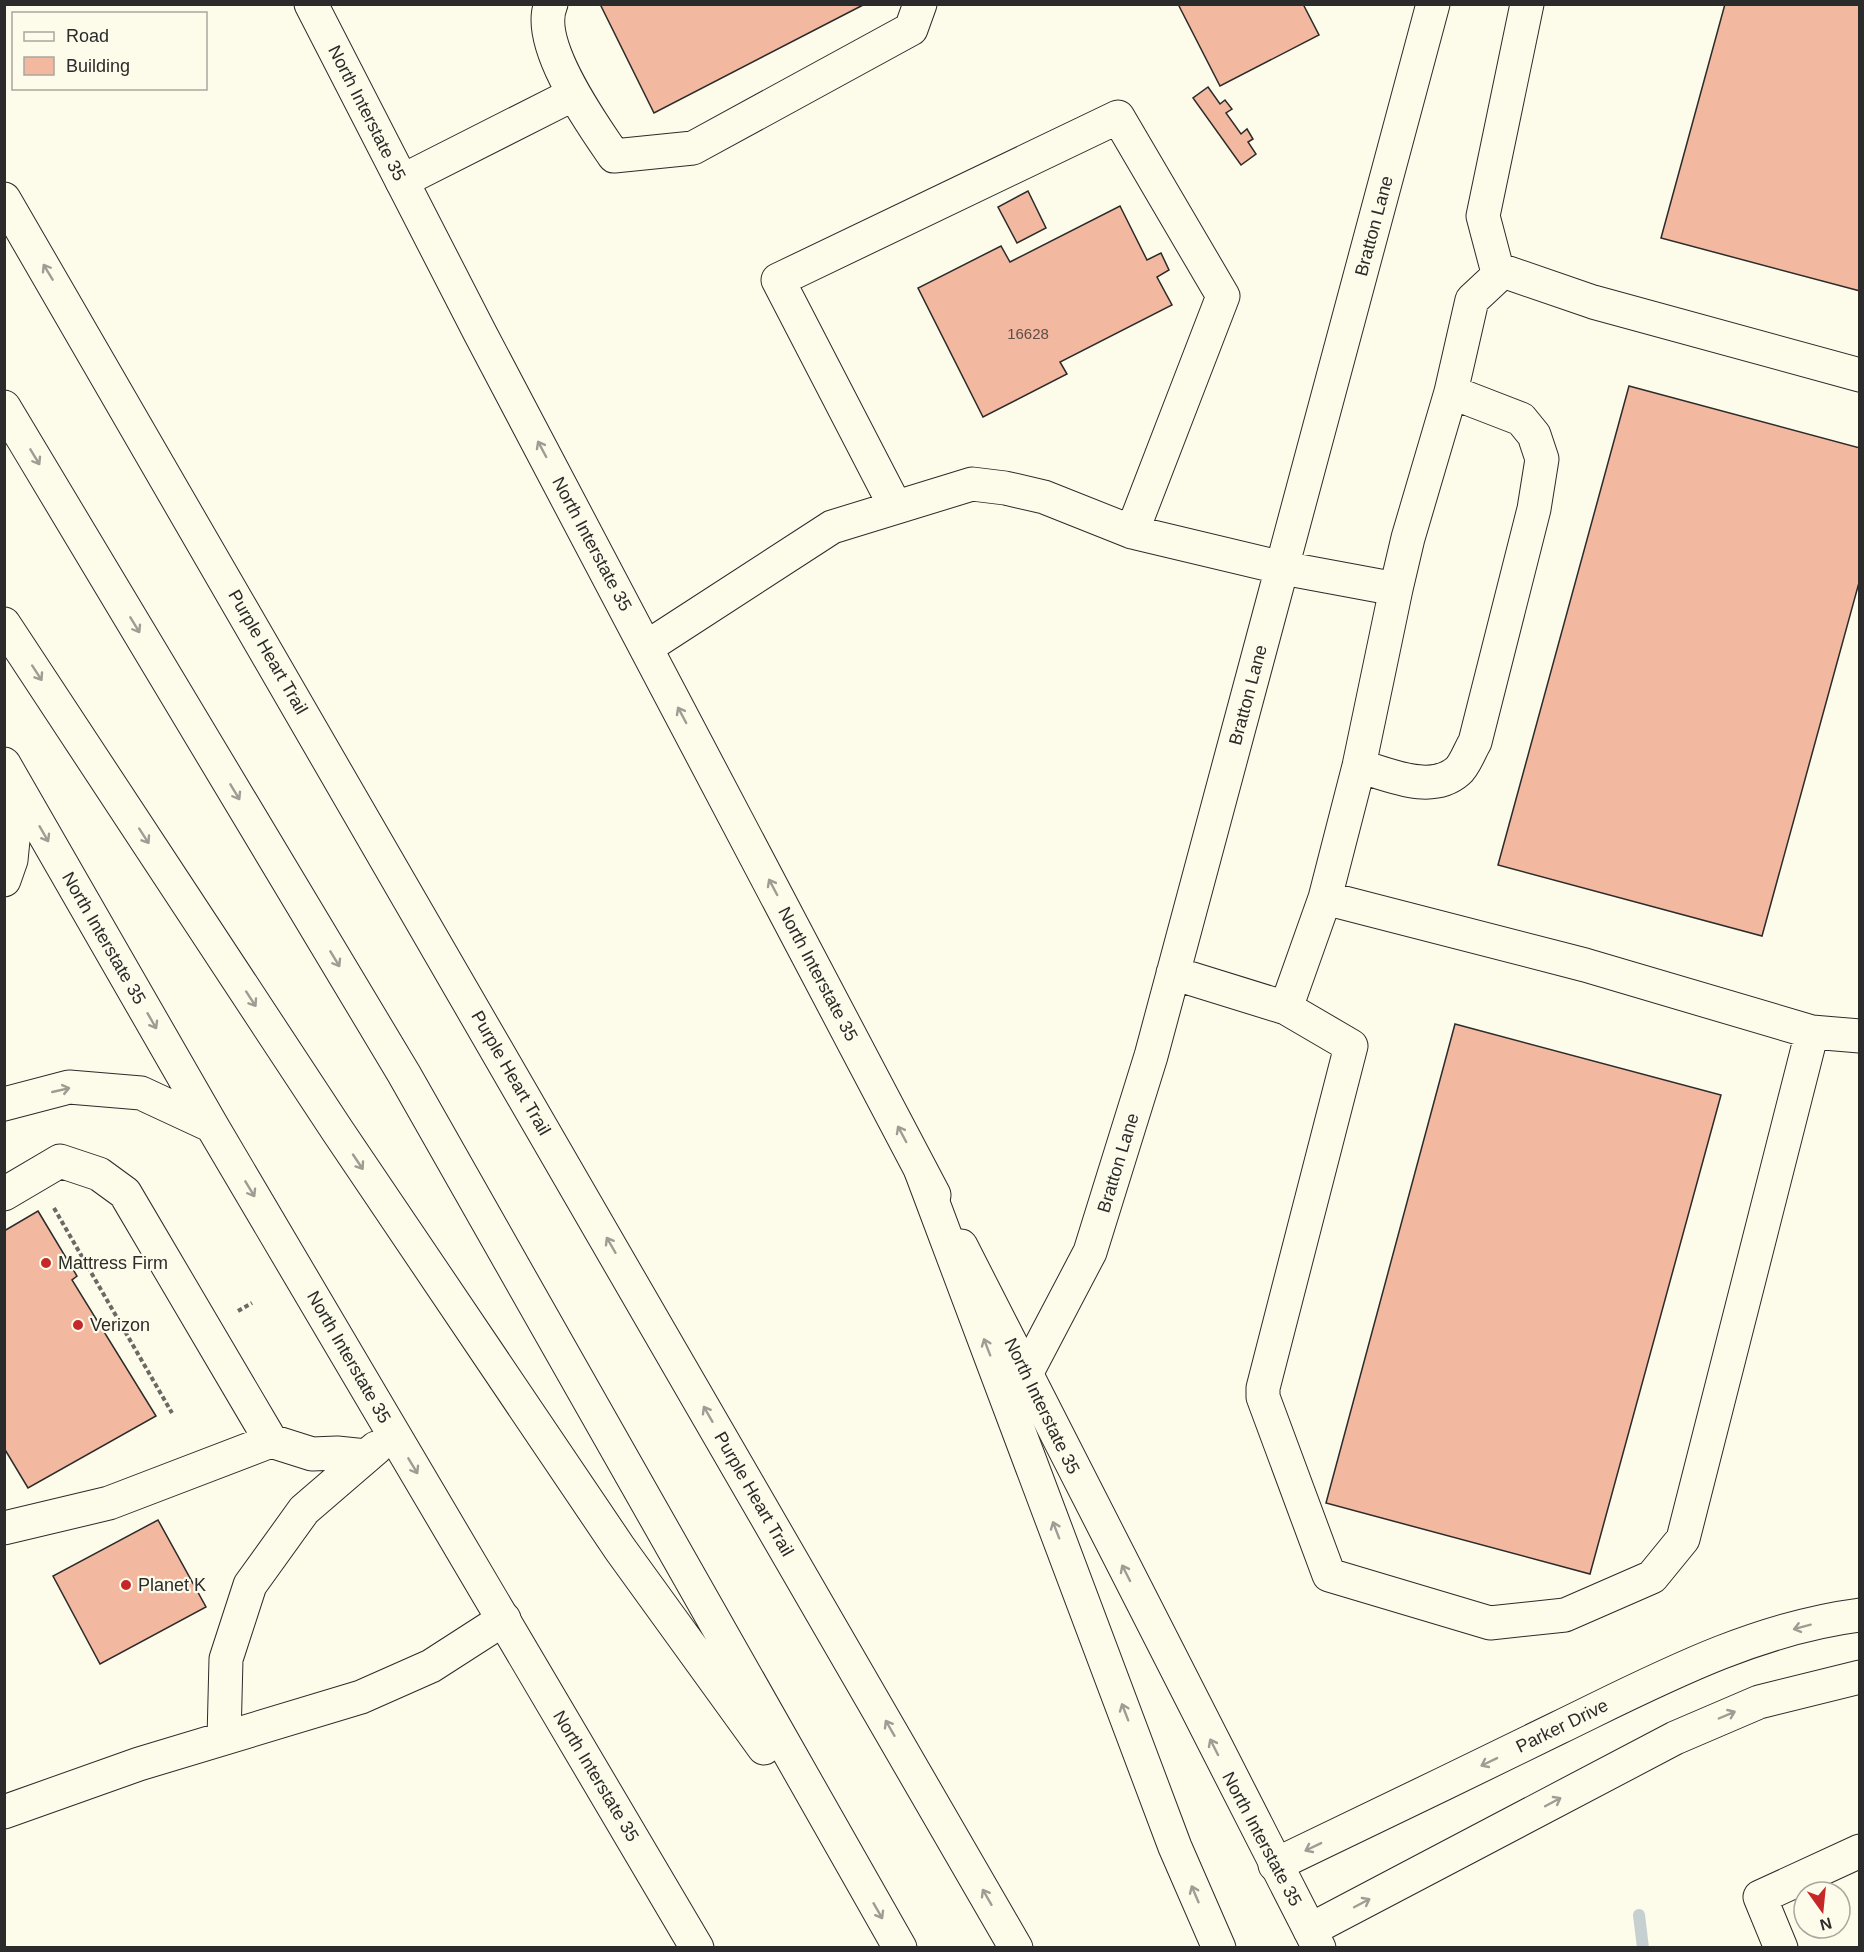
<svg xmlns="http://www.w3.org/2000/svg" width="1864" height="1952" viewBox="0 0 1864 1952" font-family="Arial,sans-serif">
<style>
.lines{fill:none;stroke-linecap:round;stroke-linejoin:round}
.stream{stroke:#c7d0d0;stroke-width:12}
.building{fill:#f2b8a0;stroke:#2b2b2b;stroke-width:1.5}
.minor-casing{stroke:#2b2b2b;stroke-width:35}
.major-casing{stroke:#2b2b2b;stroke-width:35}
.highway-casing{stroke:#2b2b2b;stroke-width:35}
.path{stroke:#6a6964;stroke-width:4;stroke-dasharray:4.5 3;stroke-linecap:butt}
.minor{stroke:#fdfbea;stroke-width:33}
.major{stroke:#fdfbea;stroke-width:33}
.highway{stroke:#fdfbea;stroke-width:33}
.oneway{stroke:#9e9d94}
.poi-dot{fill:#c62828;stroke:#fdfbea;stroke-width:2}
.labels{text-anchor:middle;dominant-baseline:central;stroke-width:4.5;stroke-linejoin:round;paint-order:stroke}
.number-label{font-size:15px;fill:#5d4e48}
.street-label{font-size:18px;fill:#2b2b2b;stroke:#fdfbea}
.poi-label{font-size:18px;fill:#2b2b2b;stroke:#fdfbea;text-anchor:start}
</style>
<rect width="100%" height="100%" fill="#fdfbea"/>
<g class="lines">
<!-- stream -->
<path class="stream" d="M1639 1915 1643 1948"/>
</g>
<!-- building -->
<path class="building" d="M600 4H865L654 113Z
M1178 4H1303L1319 35 1220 86Z
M1725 4H1860V291L1661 238Z
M1208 87 1220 104 1225 100 1232 109 1226 113 1241 134 1247 129 1253 139 1248 142 1256 154 1241 165 1193 98Z
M1028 191 1046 228 1017 243 998 207Z
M1120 206 1147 260 1161 253 1169 270 1157 277 1172 305 1060 362 1067 374 983 417 918 288 1001 246 1010 262Z
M1629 386 1860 448V579L1762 936 1498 865Z
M1455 1024 1721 1095 1590 1574 1326 1503Z
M38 1211 77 1276 72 1280 156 1416 28 1488 4 1448V1231Z
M158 1520 206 1607 100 1664 53 1576Z"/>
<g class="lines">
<defs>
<path id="minor" d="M551 4C534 43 592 124 614 156L693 148 911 29 920 4
M1527 4 1483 216 1497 269 1593 302 1860 375
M402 181 572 95
M895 506 778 280 1118 117 1223 296 1132 532
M647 647 832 527 972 484 1005 488 1044 497 1132 532 1283 568 1396 589 1408 538 1451 392 1472 300 1503 271
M1359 766C1388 774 1431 795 1458 771 1465 765 1470 750 1475 742L1534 509 1542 459 1534 435 1521 419 1451 392
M1325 898 1359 766 1396 589
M1173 973 1286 1008 1351 1046 1263 1388V1397L1329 1575 1490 1623 1565 1615 1652 1577 1683 1539 1812 1032
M1286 1008 1325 898 1585 965 1812 1032 1860 1036
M4 1194 60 1161 99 1174 125 1193 271 1441
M1027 1372 1090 1252 1151 1056 1433 4
M4 1528 109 1503 271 1441 312 1454 337 1453 366 1456
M224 1738 226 1659 250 1585 304 1510 376 1448
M4 1812 139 1764 361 1697 431 1666 504 1619
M1275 1865C1369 1820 1464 1774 1558 1728 1655 1681 1751 1629 1860 1615
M1310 1930 1675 1738 1759 1702 1860 1677
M1781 1948 1760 1897 1860 1851"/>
<path id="major" d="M311 4 480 333 934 1195
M4 764 212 1126 697 1948
M4 880 11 860 18 790
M4 1104 69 1087 141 1093 212 1126
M961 1246 1319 1948"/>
<path id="highway" d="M4 199 1016 1948
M4 407 404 1074 900 1948
M4 624 337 1130 620 1549 764 1748
M921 1171 1175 1847 1219 1948"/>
</defs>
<!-- minor casing -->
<use href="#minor" class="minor-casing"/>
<!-- major casing -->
<use href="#major" class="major-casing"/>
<!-- highway casing -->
<use href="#highway" class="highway-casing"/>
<!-- path -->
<path class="path" d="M54 1208 172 1413
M238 1311 252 1303"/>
<!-- minor -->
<use href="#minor" class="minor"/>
<!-- major -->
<use href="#major" class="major"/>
<!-- highway -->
<use href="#highway" class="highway"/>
</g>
<!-- one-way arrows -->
<defs><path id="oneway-shaft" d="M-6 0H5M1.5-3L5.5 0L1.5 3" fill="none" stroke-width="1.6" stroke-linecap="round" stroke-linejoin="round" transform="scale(1.5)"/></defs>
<g class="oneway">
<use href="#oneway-shaft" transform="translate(48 272) rotate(-121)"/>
<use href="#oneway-shaft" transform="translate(542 449) rotate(-118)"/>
<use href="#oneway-shaft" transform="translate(35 457) rotate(59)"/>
<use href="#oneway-shaft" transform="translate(135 625) rotate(59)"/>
<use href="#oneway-shaft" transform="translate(37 673) rotate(57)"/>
<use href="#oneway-shaft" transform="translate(682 715) rotate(-118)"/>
<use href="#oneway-shaft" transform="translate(235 792) rotate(59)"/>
<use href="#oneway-shaft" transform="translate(44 834) rotate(60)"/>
<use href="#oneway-shaft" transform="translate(144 836) rotate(57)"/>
<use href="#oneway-shaft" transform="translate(773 887) rotate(-118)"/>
<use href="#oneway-shaft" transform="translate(335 959) rotate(59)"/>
<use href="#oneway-shaft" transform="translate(251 999) rotate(57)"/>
<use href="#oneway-shaft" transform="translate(152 1021) rotate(60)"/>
<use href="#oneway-shaft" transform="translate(61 1090) rotate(-13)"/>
<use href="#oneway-shaft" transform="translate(902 1134) rotate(-118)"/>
<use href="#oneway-shaft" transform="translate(358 1162) rotate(56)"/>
<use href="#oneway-shaft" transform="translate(250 1189) rotate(59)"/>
<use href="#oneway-shaft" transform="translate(611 1245) rotate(-120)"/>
<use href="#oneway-shaft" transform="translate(987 1347) rotate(-111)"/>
<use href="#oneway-shaft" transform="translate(708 1414) rotate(-120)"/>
<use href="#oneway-shaft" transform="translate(413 1466) rotate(59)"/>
<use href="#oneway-shaft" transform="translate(1056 1530) rotate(-111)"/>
<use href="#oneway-shaft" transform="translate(1126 1573) rotate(-117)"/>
<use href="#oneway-shaft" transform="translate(1802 1627) rotate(165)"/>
<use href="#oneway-shaft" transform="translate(1125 1712) rotate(-111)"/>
<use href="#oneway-shaft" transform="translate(1727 1715) rotate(-23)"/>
<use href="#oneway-shaft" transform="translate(890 1728) rotate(-120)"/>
<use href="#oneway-shaft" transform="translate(1214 1747) rotate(-117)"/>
<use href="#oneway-shaft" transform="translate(1489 1762) rotate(154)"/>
<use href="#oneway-shaft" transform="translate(1553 1802) rotate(-28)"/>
<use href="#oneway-shaft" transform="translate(1313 1847) rotate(154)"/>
<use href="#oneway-shaft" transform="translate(1195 1894) rotate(-113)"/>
<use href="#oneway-shaft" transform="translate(987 1897) rotate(-120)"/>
<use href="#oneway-shaft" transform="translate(1362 1903) rotate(-28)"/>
<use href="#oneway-shaft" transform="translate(878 1911) rotate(60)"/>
</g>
<!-- markers -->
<g class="poi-dot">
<circle cx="46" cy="1263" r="6"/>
<circle cx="78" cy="1325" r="6"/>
<circle cx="126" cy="1585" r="6"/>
</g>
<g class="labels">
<!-- number labels -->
<g class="number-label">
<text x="1028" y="333">16628</text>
</g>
<!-- street labels -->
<g class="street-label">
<text transform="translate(367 113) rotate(63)">North Interstate 35</text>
<text transform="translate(1374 226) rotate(-75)">Bratton Lane</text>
<text transform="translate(592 544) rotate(62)">North Interstate 35</text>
<text transform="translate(268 652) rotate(60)">Purple Heart Trail</text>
<text transform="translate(1248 695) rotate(-75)">Bratton Lane</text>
<text transform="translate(104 938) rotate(60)">North Interstate 35</text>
<text transform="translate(818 974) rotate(62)">North Interstate 35</text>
<text transform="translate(511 1073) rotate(60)">Purple Heart Trail</text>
<text transform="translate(1118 1163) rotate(-73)">Bratton Lane</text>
<text transform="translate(349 1357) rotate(60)">North Interstate 35</text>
<text transform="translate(1042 1406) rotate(64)">North Interstate 35</text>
<text transform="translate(754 1494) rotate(60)">Purple Heart Trail</text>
<text transform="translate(1562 1726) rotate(-26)">Parker Drive</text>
<text transform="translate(596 1776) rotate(59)">North Interstate 35</text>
<text transform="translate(1262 1839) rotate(62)">North Interstate 35</text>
</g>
<!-- poi labels -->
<g class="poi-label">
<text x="58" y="1263">Mattress Firm</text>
<text x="90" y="1325">Verizon</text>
<text x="138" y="1585">Planet K</text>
</g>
</g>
<!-- border -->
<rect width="1864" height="1952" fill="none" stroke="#2b2b2b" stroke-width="12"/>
<!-- legend -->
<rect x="12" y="12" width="195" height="78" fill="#fdfbea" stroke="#a9a89e" stroke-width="1.5"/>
<rect x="24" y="32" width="30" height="9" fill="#fdfbea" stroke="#a9a89e" stroke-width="1.5"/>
<text x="66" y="42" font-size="18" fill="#2b2b2b">Road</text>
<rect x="24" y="57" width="30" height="18" fill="#f2b8a0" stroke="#a9a89e" stroke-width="1.5"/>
<text x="66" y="72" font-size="18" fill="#2b2b2b">Building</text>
<!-- north arrow -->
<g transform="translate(1822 1910) rotate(165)"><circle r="28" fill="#fdfbea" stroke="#a9a89e" stroke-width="1.5"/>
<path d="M0-4.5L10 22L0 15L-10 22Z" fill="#c62828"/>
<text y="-9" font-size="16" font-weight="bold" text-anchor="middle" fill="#2b2b2b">N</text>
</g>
</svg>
